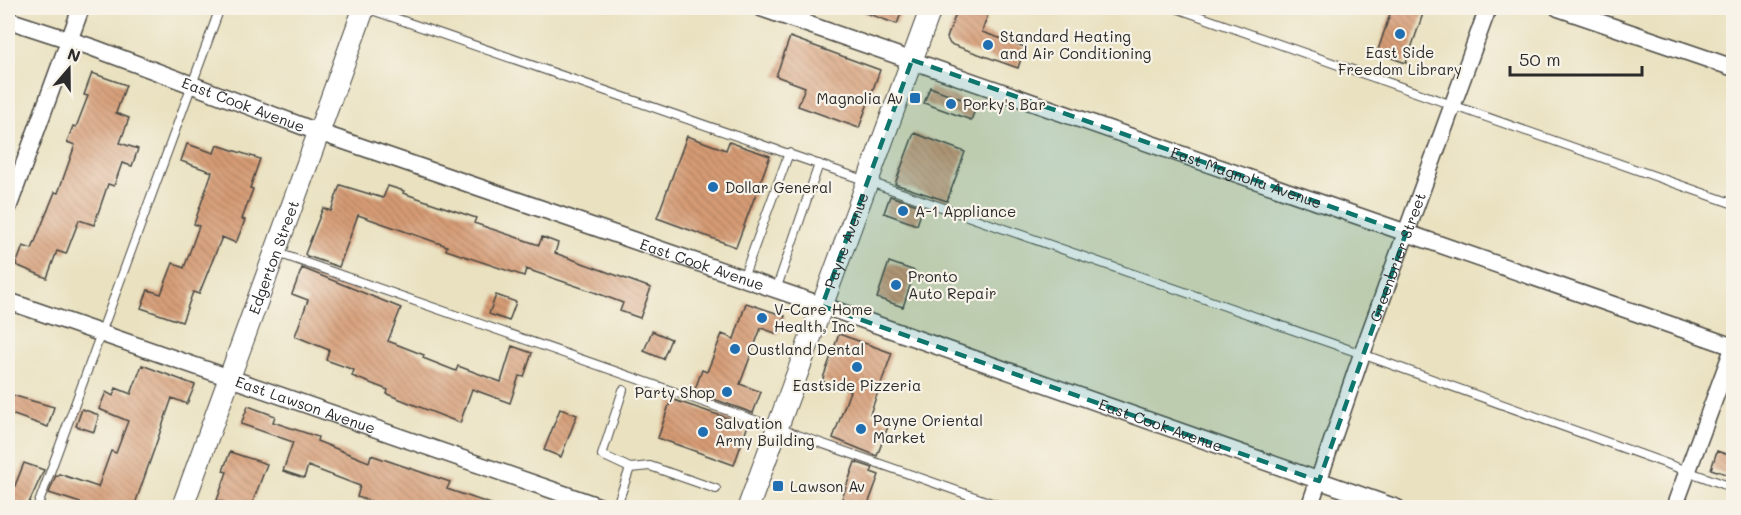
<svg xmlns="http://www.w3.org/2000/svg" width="1741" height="515" viewBox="0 0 1741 515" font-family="Mali,sans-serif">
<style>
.building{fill:url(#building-back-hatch)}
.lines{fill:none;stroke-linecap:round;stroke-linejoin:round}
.service-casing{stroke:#484641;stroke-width:10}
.minor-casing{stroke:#484641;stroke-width:19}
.tertiary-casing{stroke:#484641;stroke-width:23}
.service{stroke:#fff;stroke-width:8}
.minor{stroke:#fff;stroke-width:16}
.tertiary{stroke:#fff;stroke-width:21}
.marked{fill:#0f766e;fill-opacity:0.2;stroke:#0f766e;stroke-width:4.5;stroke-dasharray:12 8;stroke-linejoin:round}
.poi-dot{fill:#1f6fb2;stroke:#f7f3e8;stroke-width:2}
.labels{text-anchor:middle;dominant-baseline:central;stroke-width:4.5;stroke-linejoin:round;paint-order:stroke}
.poi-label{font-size:15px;fill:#2b2b2b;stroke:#f7f3e8;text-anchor:start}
.street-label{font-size:15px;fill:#2b2b2b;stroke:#f7f3e8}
</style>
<defs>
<pattern id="building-back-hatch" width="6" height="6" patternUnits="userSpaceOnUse" patternTransform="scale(1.5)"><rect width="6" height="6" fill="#d69b75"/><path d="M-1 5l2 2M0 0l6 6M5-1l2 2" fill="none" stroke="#ae7f60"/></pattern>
</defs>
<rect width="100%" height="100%" fill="#f7f3e8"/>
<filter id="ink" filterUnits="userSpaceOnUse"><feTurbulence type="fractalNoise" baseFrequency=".0167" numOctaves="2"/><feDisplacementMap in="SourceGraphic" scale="12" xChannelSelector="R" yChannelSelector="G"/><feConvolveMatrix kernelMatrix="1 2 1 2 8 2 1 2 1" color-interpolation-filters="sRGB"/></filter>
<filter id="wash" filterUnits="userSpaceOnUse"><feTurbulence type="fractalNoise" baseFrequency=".008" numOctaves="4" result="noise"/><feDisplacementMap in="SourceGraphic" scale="24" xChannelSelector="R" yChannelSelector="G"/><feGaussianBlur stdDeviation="1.35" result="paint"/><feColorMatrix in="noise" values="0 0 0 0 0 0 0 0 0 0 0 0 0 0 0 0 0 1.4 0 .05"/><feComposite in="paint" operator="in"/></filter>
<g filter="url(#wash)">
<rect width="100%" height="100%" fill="#e9e1bf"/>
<g id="blocks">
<!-- building -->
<path class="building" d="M857 8H903L897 24 857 10Z
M958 8H990L982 32 1025 47 1018 68 950 44 947 38Z
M1392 8H1425L1406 63 1377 53Z
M790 37 880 70 859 128 798 106 805 87 776 76Z
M92 73 126 85 116 113 129 118 120 143 138 149 132 166 122 163 114 186 108 184 94 225 79 220 66 254 57 251 47 278 16 265 23 246 32 249 55 192 58 193 75 145 67 142 73 126 76 127 88 96 84 95Z
M930 87 977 105 971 120 924 103Z
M914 133 965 152 947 201 895 184Z
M687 136 726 150 729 142 770 156 736 247 657 218Z
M187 144 214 153 217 145 260 159 250 188 253 189 242 219 245 220 236 243 222 237 199 294 193 292 182 322 141 308 148 290 161 294 173 263 184 268 199 226 194 224 212 172 181 161Z
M340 185 383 198 388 186 404 191 403 193 476 218 474 223 539 245 542 237 558 243 555 253 651 288 640 318 620 311 623 303 594 292 526 269 524 276 446 250 447 246 358 215 339 267 307 256 305 254 323 208 331 211Z
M890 196 923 207 917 225 884 213Z
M889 262 915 271 903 307 877 298Z
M302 268 401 308 388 341 424 355 423 358 456 371 458 366 501 382 512 346 532 353 524 377 519 376 510 403 472 389 460 423 387 394 388 390 352 376 354 370 326 360 329 350 295 336 308 300 292 294Z
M496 295 516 302 509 321 489 314Z
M746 303 785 316 778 334 761 328 740 384 761 392 753 413 694 392 702 370 707 372 722 334 734 339Z
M652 331 671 339 663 359 644 351Z
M839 334 892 353 870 414 890 421 877 456 833 438 850 391 822 381Z
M142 365 195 385 187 404 172 398 134 507H93L49 493 56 475 58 476 59 474 98 487 111 451 116 453 128 421 99 409 106 392 113 396 116 388 131 394Z
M8 394 54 407 48 427 8 413Z
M671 399 748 425 734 465 658 438Z
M248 406 275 416 273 422 318 437 317 441 369 462 371 455 450 482 447 489 494 505V507H390L357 497 360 486 308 466 304 478 283 471 293 442 241 424Z
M82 409 99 415 94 432 76 426Z
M560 409 577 415 561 457 544 450Z
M1717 451 1734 457 1729 475 1711 469Z
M230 452 267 464 251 507H237L217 500 227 472 223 471Z
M855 462 873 468 871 472 879 475 867 507H839Z
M24 463 44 470 27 507H15L8 505V495L10 487 14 488Z"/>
</g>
</g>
<g filter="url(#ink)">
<use href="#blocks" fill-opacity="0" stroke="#484641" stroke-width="1.5"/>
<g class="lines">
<defs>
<path id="service" d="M366 8 890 189 1362 354 1734 488
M1176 8 1734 204
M804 22 809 8
M275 252 1006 508
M743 278 789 153
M776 290 819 164
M623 390 602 455 630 468
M184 501 203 508
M37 508 220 8
M616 508 630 468 650 466 716 489"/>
<g id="minor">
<path id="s1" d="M761 8 1734 347"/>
<path d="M1558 8 1734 68"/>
<path id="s2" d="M8 20 91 47 318 132 801 298 1397 508"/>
<path d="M8 208 81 8"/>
<path id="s3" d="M8 301 604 508"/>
<path id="s4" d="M1309 508 1362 354 1488 8"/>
<path d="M1674 508 1734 346"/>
</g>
<g id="tertiary">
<path id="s5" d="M182 508 364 8"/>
<path id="s6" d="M748 508 931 8"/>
</g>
</defs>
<!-- service casing -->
<use href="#service" class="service-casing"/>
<!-- minor casing -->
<use href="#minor" class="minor-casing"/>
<!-- tertiary casing -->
<use href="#tertiary" class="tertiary-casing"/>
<!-- service -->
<use href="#service" class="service"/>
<!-- minor -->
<use href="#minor" class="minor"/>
<!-- tertiary -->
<use href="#tertiary" class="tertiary"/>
</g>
</g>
<!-- marked area -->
<path class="marked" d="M912 60 1406 233 1319 481 822 306Z"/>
<!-- markers -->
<g class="poi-dot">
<circle cx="1400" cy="34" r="6"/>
<circle cx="988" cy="45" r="6"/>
<rect x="909" y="92" width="12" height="12" rx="3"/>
<circle cx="951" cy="104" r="6"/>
<circle cx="713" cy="187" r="6"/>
<circle cx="903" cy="211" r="6"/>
<circle cx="896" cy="285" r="6"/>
<circle cx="762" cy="318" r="6"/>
<circle cx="735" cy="349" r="6"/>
<circle cx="857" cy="367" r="6"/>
<circle cx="727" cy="392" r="6"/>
<circle cx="861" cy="429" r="6"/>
<circle cx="703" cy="432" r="6"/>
<rect x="772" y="480" width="12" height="12" rx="3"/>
</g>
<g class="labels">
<!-- poi labels -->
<g class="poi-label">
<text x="1000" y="36">Standard Heating<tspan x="1000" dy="17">and Air Conditioning</tspan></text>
<text x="1400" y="52" text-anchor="middle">East Side<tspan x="1400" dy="17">Freedom Library</tspan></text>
<text x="903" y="98" text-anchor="end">Magnolia Av</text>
<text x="963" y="104">Porky's Bar</text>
<text x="725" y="187">Dollar General</text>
<text x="915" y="211">A-1 Appliance</text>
<text x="908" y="276">Pronto<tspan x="908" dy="17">Auto Repair</tspan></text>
<text x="774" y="309">V-Care Home<tspan x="774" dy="17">Health, Inc</tspan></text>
<text x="747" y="349">Oustland Dental</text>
<text x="857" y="385" text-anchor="middle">Eastside Pizzeria</text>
<text x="715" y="392" text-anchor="end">Party Shop</text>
<text x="873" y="420">Payne Oriental<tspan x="873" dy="17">Market</tspan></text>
<text x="715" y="423">Salvation<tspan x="715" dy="17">Army Building</tspan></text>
<text x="790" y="486">Lawson Av</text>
</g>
<!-- street labels -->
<g class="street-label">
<text stroke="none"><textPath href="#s2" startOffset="250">East Cook Avenue</textPath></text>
<text stroke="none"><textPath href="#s1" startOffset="514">East Magnolia Avenue</textPath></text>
<text stroke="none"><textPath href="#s6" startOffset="285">Payne Avenue</textPath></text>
<text stroke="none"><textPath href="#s5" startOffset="267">Edgerton Street</textPath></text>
<text stroke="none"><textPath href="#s4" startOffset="266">Greenbrier Street</textPath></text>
<text stroke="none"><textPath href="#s2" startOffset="736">East Cook Avenue</textPath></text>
<text stroke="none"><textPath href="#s3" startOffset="315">East Lawson Avenue</textPath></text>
<text stroke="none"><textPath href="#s2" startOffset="1222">East Cook Avenue</textPath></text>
</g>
</g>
<!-- margin -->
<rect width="1741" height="515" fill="none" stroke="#f7f3e8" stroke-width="30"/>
<!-- north arrow -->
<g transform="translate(69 69) rotate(20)" stroke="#f7f3e8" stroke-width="4.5" paint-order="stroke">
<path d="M0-4.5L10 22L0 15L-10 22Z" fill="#2b2b2b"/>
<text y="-9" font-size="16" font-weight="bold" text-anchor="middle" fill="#2b2b2b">N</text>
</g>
<!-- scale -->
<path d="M1510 66v9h132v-9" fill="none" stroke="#2b2b2b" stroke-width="3"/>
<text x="1519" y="66" font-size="18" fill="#2b2b2b" stroke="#f7f3e8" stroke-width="4.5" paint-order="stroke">50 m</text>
</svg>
